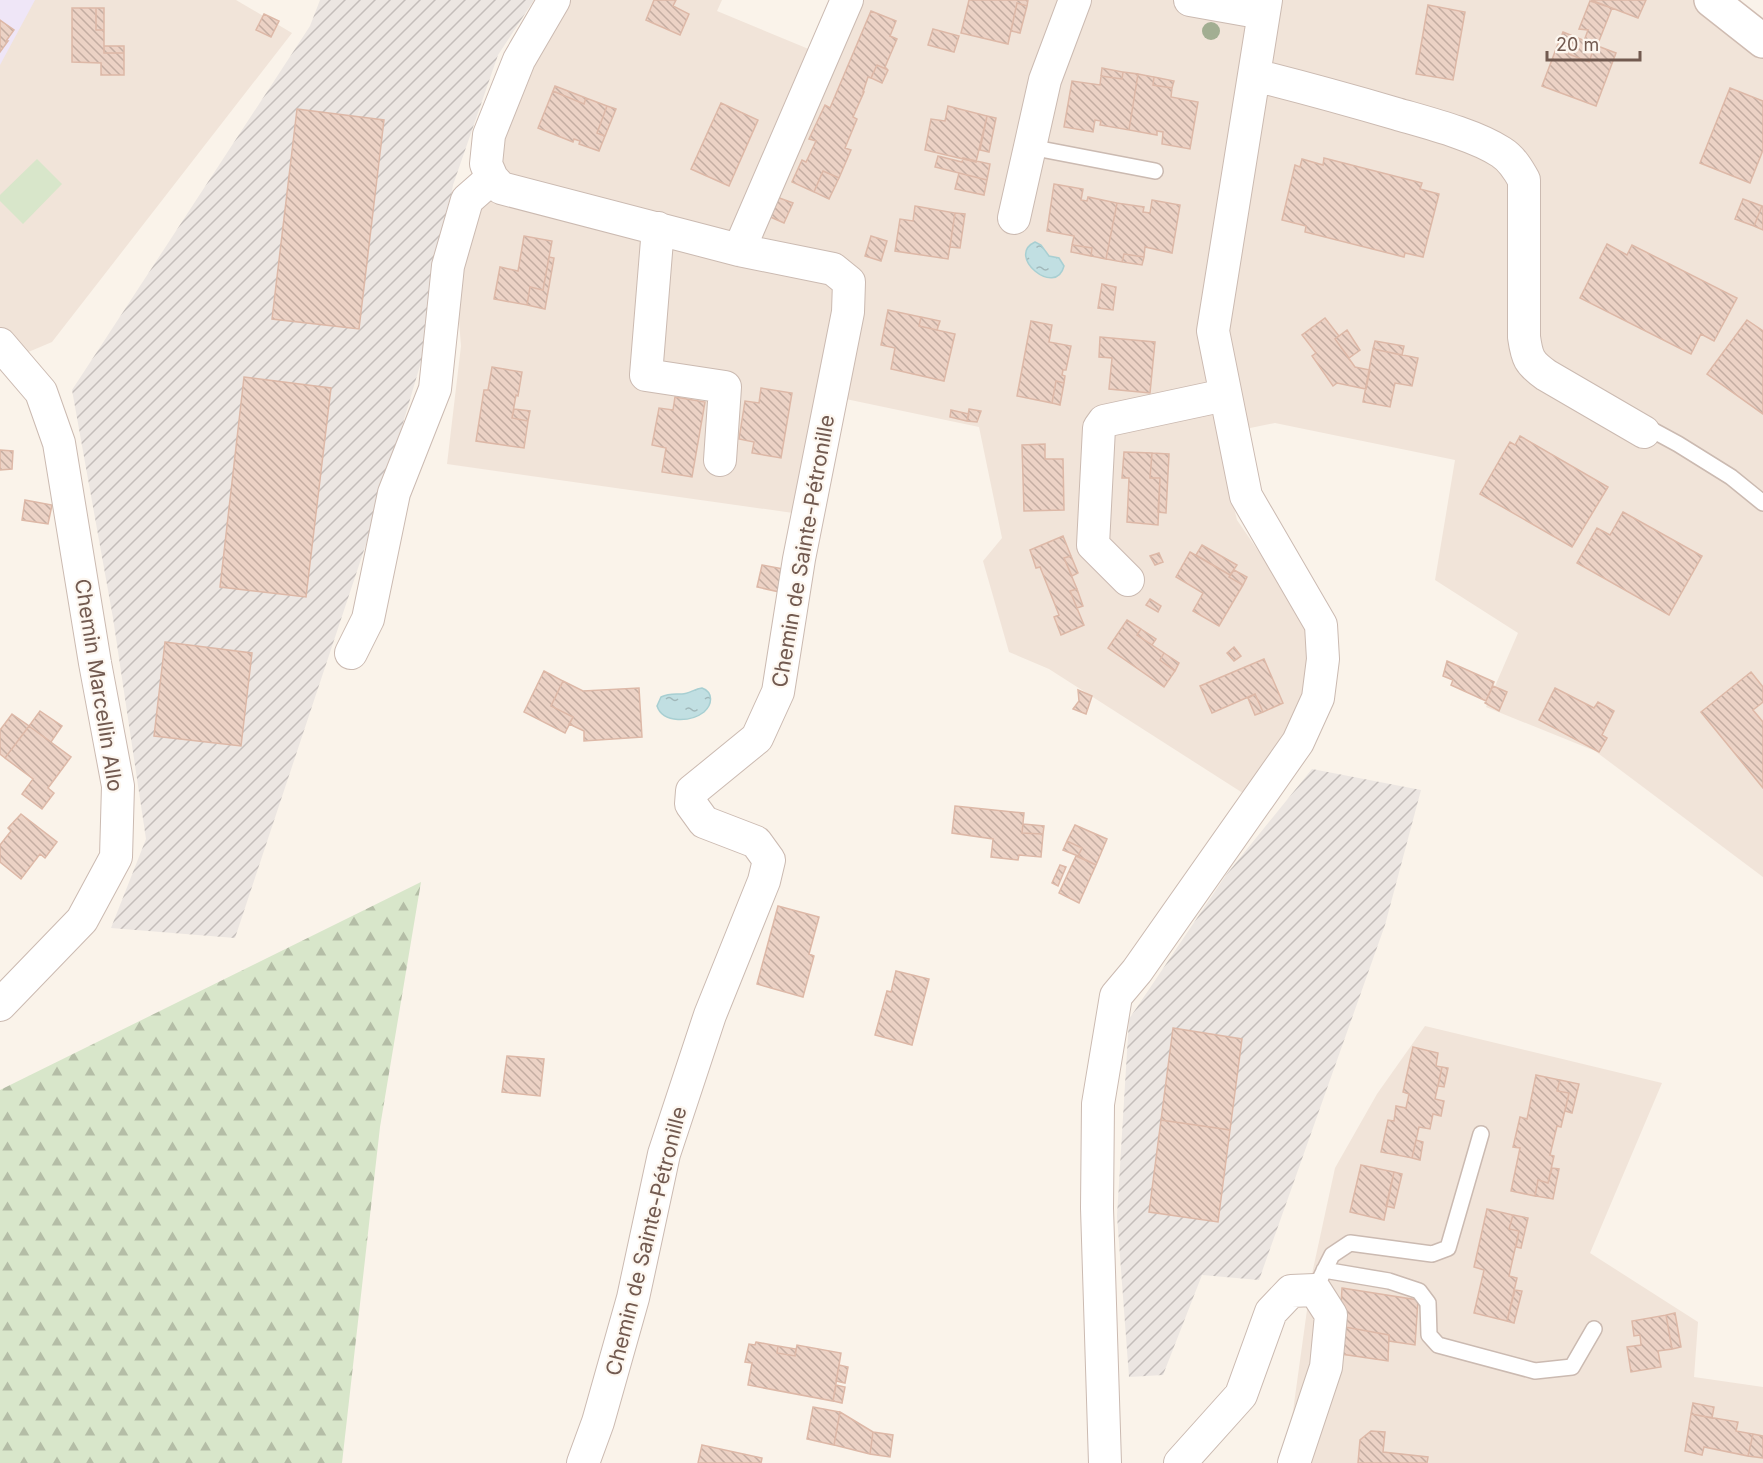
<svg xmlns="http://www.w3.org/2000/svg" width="1763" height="1463" viewBox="0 0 1763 1463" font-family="Inter,sans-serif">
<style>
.residential{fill:#f1e4d9}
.industrial{fill:url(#industrial-furrows)}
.education{fill:#efe6f7}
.forest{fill:url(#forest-firs)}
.green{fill:#d8e6ca}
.water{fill:url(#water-ripples);stroke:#a8cfd2;stroke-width:1.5}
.building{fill:url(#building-back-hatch);stroke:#ddb8a7;stroke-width:1.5}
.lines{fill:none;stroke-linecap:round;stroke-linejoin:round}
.lane-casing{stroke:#cbbab1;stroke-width:18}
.street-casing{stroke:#cbbab1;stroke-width:34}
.secondary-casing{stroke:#cfbcb2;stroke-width:36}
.lane{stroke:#fff;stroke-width:15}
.street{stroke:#fff;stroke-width:32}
.secondary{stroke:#fff;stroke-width:33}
.tree{fill:#a2ae92}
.labels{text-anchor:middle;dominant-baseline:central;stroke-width:4.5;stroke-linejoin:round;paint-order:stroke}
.street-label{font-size:21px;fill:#725a50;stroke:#fdf7f0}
</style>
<defs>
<pattern id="industrial-furrows" width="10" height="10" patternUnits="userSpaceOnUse" patternTransform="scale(1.5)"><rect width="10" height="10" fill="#ece6e2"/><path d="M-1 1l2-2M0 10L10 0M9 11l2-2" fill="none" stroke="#c4bdba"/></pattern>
<pattern id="forest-firs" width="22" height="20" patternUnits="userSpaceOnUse" patternTransform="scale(1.5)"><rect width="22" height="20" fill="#d8e6ca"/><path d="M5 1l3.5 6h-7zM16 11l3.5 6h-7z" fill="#b4bda6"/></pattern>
<pattern id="water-ripples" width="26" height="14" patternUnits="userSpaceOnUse" patternTransform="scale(1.5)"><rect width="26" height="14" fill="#c1dfe2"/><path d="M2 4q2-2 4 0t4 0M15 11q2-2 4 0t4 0" fill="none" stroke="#a1b8ba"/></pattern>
<pattern id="building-back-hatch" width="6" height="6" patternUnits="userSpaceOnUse" patternTransform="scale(1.5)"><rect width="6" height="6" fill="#ecd2c5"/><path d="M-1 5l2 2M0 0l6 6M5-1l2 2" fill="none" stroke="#c4ada2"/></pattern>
</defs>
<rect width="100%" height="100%" fill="#faf3ea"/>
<!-- residential -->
<path class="residential" d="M0 0H236L292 33 52 342 0 364Z
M569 0H722L717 11 811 50 835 0H1737L1763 21V877L1595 751 1486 707 1518 633 1435 580 1455 460 1275 423 1221 434 1228 483 1237 520 1294 603 1319 642 1315 692 1249 797 1049 669 1009 652 983 561 1002 538 979 427 841 398 800 514 447 464 461 346 455 270 509 108Z
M1425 1026 1662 1083 1590 1253 1698 1322 1694 1377 1763 1387V1463H1280L1293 1411 1312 1274 1335 1168 1377 1094Z"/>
<!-- industrial -->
<path class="industrial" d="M320 0H534L498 55 453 185 426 345 378 508 235 938 111 928 146 839 113 618 72 390 310 26Z
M1312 769 1421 790 1385 925 1259 1280 1202 1275 1163 1375 1129 1377 1117 1216 1129 1019 1226 875Z"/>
<!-- education -->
<path class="education" d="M0 0H35L0 65Z"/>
<!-- forest -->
<path class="forest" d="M421 882 380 1127 342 1463H0V1090Z"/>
<!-- green -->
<path class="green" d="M37 159 62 184 23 224 0 201V195Z"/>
<!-- water -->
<path class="water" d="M1035 242 1041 245 1049 256 1059 258 1064 266C1056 298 1005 256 1035 242Z
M702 688C713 692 713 704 704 712 691 722 663 724 657 706L661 697C669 693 674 694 682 694 689 694 694 689 702 688Z"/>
<!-- building -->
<path class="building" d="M654 0H676L673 6 689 14 680 35 646 20Z
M969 0H1028L1027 6 1017 3 1008 44 961 33Z
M1591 0H1646L1638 18Z
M1590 1 1612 8 1597 46 1584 41 1588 30 1579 29Z
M1017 3 1027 6 1020 33 1011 31Z
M1428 5 1465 12 1453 80 1416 74Z
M72 8H96V30H104V53H124V75H101V63L72 62Z
M96 8H104V30H96Z
M871 11 896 21 890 36 897 39 885 67 888 70 877 65 871 78 868 77 863 92H864L853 117 857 119 845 148 851 150 839 178 823 171 814 192 792 182 802 160 806 162 816 141 809 139 825 105 830 108Z
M264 14 279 21 271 37 256 30Z
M0 20 14 30 6 41H8L0 52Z
M933 29 959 36 954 52 928 45Z
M1563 32 1595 45 1589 62 1556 49Z
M1595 45 1616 53 1596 106 1542 86 1556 49 1589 62Z
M104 46H124V53H104Z
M877 65 888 70 882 83 871 78Z
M1102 68 1123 72 1122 79 1101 76Z
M1123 72 1138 74 1129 130 1100 125 1101 121 1095 120 1093 132 1064 127 1072 81 1100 85 1101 76 1122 79Z
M1138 74 1154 77 1153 85 1172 88 1171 97 1198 102 1190 149 1162 144 1163 132 1157 131V135L1129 130Z
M1154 77 1174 81 1172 88 1153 85Z
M555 86 586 98 584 104 553 91Z
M1730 88 1763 101V150L1750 183 1700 163Z
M553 91 584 104 586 98 607 106 597 133 605 136 599 151 579 144 580 141 574 139 573 142 538 128Z
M721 103 758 120 729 186 691 169Z
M607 106 616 109 605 136 597 133Z
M948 106 987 116 976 162 925 150 931 119 945 121Z
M297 109 384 120 359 329 272 319Z
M987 116 996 118 989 152 980 150Z
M938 156 962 162 963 158 990 164 987 180 935 167Z
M1324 158 1422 183 1420 189 1439 194 1423 257 1405 253 1404 257 1305 232 1306 226 1282 220 1295 165 1300 167 1302 159 1323 165Z
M823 171 839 178 829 199 814 192Z
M959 173 987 180 984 195 955 189Z
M1054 184 1083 189 1081 200 1087 201 1088 197 1117 203 1106 259 1091 256 1092 248 1072 245 1074 236 1047 231Z
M774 196 793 203 784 223 766 215Z
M1743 199 1762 206 1754 226 1735 219Z
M1152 200 1180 205 1172 253 1145 247 1144 257 1124 254 1122 262 1106 259 1117 203 1144 207 1143 212 1150 213Z
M915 206 955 213 948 259 895 251 900 219 913 221Z
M1762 206 1763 207V230L1754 226Z
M955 213 965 214 960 248 950 247Z
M524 236 552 241 543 290 530 287 527 305 494 299 500 267 518 271Z
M871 236 887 241 881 261 865 256Z
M1607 244 1627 255 1632 245 1737 298 1714 341 1701 334 1691 354 1580 298Z
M1072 245 1092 248 1091 256 1071 252Z
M1124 254 1144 257 1142 265 1122 262Z
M549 257 554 258 545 309 527 305 530 287 543 290Z
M1102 284 1116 287 1113 310 1098 308Z
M888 310 921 317 919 326 955 334 944 381 891 369 895 348 881 345Z
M921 317 940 321 937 330 919 326Z
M1325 318 1339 336 1335 339 1355 367 1370 370 1366 389 1337 383 1333 386 1312 356 1316 353 1302 335Z
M1747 320 1763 331V414L1707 374Z
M1031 321 1052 325 1049 342 1071 346 1066 370H1063L1062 375 1065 376 1064 383 1056 381 1052 403 1017 396Z
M1347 330 1360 350 1349 358 1335 339Z
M1100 337 1155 342 1150 393 1109 389 1112 358 1099 357Z
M1375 341 1404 346 1402 355 1373 349Z
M1373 349 1418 358 1412 386 1395 383 1390 407 1363 402Z
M492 367 522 372 518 396 516 395 512 418 528 421 524 448 476 441 484 390H488Z
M244 377 331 388 306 597 220 587Z
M1056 381 1064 383 1060 405 1052 403Z
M761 388 792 393 781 458 752 453 754 442 739 439 745 401 759 403Z
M675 397 705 402 692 477 662 472 666 448 652 445 659 408 673 410Z
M514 409 530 411 528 421 512 418Z
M969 409 981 411 977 422 967 421Z
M951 410 969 414 967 421 950 417Z
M1520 436 1608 487 1572 547 1480 494 1510 442 1515 445Z
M1045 444V459H1063L1064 510 1024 511 1022 445Z
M0 450 13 451 12 469 0 470Z
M1124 452 1152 453 1150 478H1160L1158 525 1127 522 1129 478H1122Z
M1152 453 1169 454 1166 513 1158 512 1160 478H1150Z
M25 500 52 505 48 524 22 520Z
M1623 512 1702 556 1669 615 1577 563 1597 528 1610 535Z
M1063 536 1071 556 1064 558 1077 589 1070 591 1084 625 1061 635 1054 617 1059 615 1040 567 1036 568 1030 550Z
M1202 545 1237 565 1230 575 1196 555Z
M1190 552 1230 575 1229 577 1243 585 1219 626 1193 611 1203 593 1176 577Z
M1159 553 1163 562 1155 565 1150 556Z
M1071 556 1078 573 1072 576 1064 558Z
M762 565 789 570 784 593 757 587Z
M1234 570 1247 577 1243 585 1229 577Z
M1077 589 1083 606 1077 608 1070 591Z
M1150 599 1161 606 1158 612 1146 605Z
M1127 620 1141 629 1137 635 1164 653 1160 660 1175 671 1164 687 1108 648Z
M1141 629 1156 639 1152 645 1137 635Z
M165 642 252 653 241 746 154 736Z
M1234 647 1241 656 1234 661 1227 653Z
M1164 653 1179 663 1175 671 1160 660Z
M1264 659 1283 703 1263 712 1255 694 1212 713 1200 686Z
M1447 661 1494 682 1486 701 1451 685 1453 680 1443 676Z
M544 671 563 681 551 706 573 717 565 733 524 712Z
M1751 672 1763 687V702L1753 710 1763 722V788L1701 712Z
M563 681 583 691 639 688 642 737 584 741V731L569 724 573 717 551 706Z
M1493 686 1507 692 1499 711 1485 703Z
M1555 688 1594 708 1598 702 1614 711 1602 735 1607 738 1599 752 1539 720Z
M1078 690 1092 696 1086 714 1073 709 1079 701Z
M1255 694 1263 712 1255 715 1248 698Z
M40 711 62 726 51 742 29 726Z
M12 714 29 726 5 758 0 754V730Z
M29 726 71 757 48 788 54 793 42 809 22 794 33 779 5 758Z
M955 806 1024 813 1022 833 1043 834 1041 857 1019 855 1018 860 991 857 993 839 952 833Z
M21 814 57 842 45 858 40 854 21 879 0 862V845L11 831 8 828Z
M1023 824 1044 826 1043 834 1022 833Z
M1075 825 1107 839 1096 865 1078 856 1082 848 1067 841Z
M1067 841 1082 848 1078 856 1063 850Z
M1076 856 1096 865 1079 903 1059 893Z
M1060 865 1066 867 1058 886 1052 883Z
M778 906 819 917 809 954 814 956 803 997 757 984Z
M896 971 929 979 912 1045 875 1035 887 991 891 992Z
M1173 1028 1242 1039 1230 1130 1161 1120Z
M1413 1047 1438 1053 1436 1066 1442 1067 1435 1099 1444 1101 1441 1116 1433 1114 1430 1129 1419 1127 1412 1158 1381 1152 1388 1120 1394 1121 1396 1106 1406 1108 1409 1094 1403 1092Z
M507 1056 544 1059 540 1096 502 1092Z
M1442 1067 1448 1068 1444 1087 1438 1086Z
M1536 1075 1560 1080 1557 1091 1569 1093 1561 1127 1557 1126 1550 1155 1554 1156 1548 1183 1538 1180 1535 1196 1511 1191 1520 1148 1513 1147 1520 1117 1527 1119Z
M1560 1080 1579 1084 1572 1113 1565 1111 1569 1093 1557 1091Z
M1161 1120 1230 1130 1218 1222 1149 1212Z
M1416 1140 1423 1142 1420 1160 1412 1158Z
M1361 1165 1394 1172 1384 1220 1350 1212Z
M1552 1168 1559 1169 1553 1199 1535 1196 1538 1180 1548 1183Z
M1394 1172 1402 1174 1394 1208 1386 1206Z
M1487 1209 1513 1215 1509 1229 1519 1231 1509 1276 1517 1278 1507 1321 1474 1313 1484 1270 1474 1267Z
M1513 1215 1528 1218 1521 1248 1516 1247 1519 1231 1509 1229Z
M1342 1288 1418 1300 1415 1345 1389 1341V1335L1345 1327 1339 1338Z
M1515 1290 1522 1291 1514 1323 1507 1321Z
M1675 1313 1681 1347 1672 1349 1666 1315Z
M1666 1315 1672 1349 1658 1351 1661 1367 1631 1372 1627 1347 1641 1345 1640 1335 1634 1336 1632 1321Z
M1345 1327 1389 1335 1388 1361 1341 1354Z
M756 1342 778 1346 777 1353 795 1356 797 1345 841 1353 833 1401 748 1385 752 1363 745 1362 749 1344 755 1345Z
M778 1346 796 1349 795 1356 777 1353Z
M839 1365 848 1367 845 1383 836 1381Z
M836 1385 845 1387 842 1403 833 1401Z
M1693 1403 1714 1407 1712 1418 1691 1414Z
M813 1407 840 1412 834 1445 807 1439Z
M840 1412 873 1432 870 1454 834 1445Z
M1691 1414 1738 1422 1736 1431 1753 1434 1748 1456 1704 1447 1702 1455 1685 1451Z
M1371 1431 1385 1432 1383 1452 1428 1457 1427 1463H1358L1360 1440Z
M873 1432 893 1435 890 1457 870 1454Z
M1753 1434 1763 1436V1458L1748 1456Z
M702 1445 762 1458 761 1463H698Z"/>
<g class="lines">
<defs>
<path id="lane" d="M1030 147 1155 171
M1644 432 1654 431 1678 444 1731 477 1763 503
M1324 1270 1389 1281 1419 1291 1428 1303 1429 1335 1438 1345 1535 1371 1572 1367 1594 1329
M1320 1279 1332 1255 1350 1243 1432 1254 1448 1248 1481 1134"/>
<path id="street" d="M554 0 519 60 489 135 486 164 492 178 501 188 739 250 833 269 849 282 848 312 799 559 778 692 757 738 692 791 691 804 704 822 756 842 769 860 764 881 710 1015 664 1154 633 1298 598 1422 583 1463
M1190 0 1263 13
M1254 75C1302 87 1349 100 1397 114 1428 123 1475 135 1501 152 1512 159 1518 169 1524 180V337C1527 358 1529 363 1546 375L1644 432
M1014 218 1045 80 1075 0
M658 228 646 375 725 387 720 460
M739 250 847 0
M0 344 41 392 59 443 95 663 118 786 116 857 82 920 0 1005
M1128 580 1093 545 1099 428 1104 421 1225 395
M351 653 368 619 394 493 435 389 448 266 467 200 492 178
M1105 1463 1097 1208 1098 1104 1116 996 1137 971 1298 742 1318 698 1323 659 1321 625 1246 496 1213 331 1266 0
M1180 1463 1241 1395 1271 1312 1291 1291 1315 1290 1331 1315 1326 1367 1294 1463"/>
<path id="secondary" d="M1711 0 1763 41"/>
</defs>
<!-- lane casing -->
<use href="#lane" class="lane-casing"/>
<!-- street casing -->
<use href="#street" class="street-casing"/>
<!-- secondary casing -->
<use href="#secondary" class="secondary-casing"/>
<!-- lane -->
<use href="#lane" class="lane"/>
<!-- street -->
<use href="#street" class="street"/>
<!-- secondary -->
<use href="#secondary" class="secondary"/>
</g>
<!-- trees -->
<circle class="tree" cx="1211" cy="31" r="9"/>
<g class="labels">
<!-- street labels -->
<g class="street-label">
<text transform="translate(803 551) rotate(-80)">Chemin de Sainte-Pétronille</text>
<text transform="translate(99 685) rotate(81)">Chemin Marcellin Allo</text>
<text transform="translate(646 1241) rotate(-76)">Chemin de Sainte-Pétronille</text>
</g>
</g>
<!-- scale -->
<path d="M1547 51v9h93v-9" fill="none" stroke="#725a50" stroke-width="3"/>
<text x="1556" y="51" font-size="18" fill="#725a50" stroke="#fdf7f0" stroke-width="4.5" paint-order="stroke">20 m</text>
</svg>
